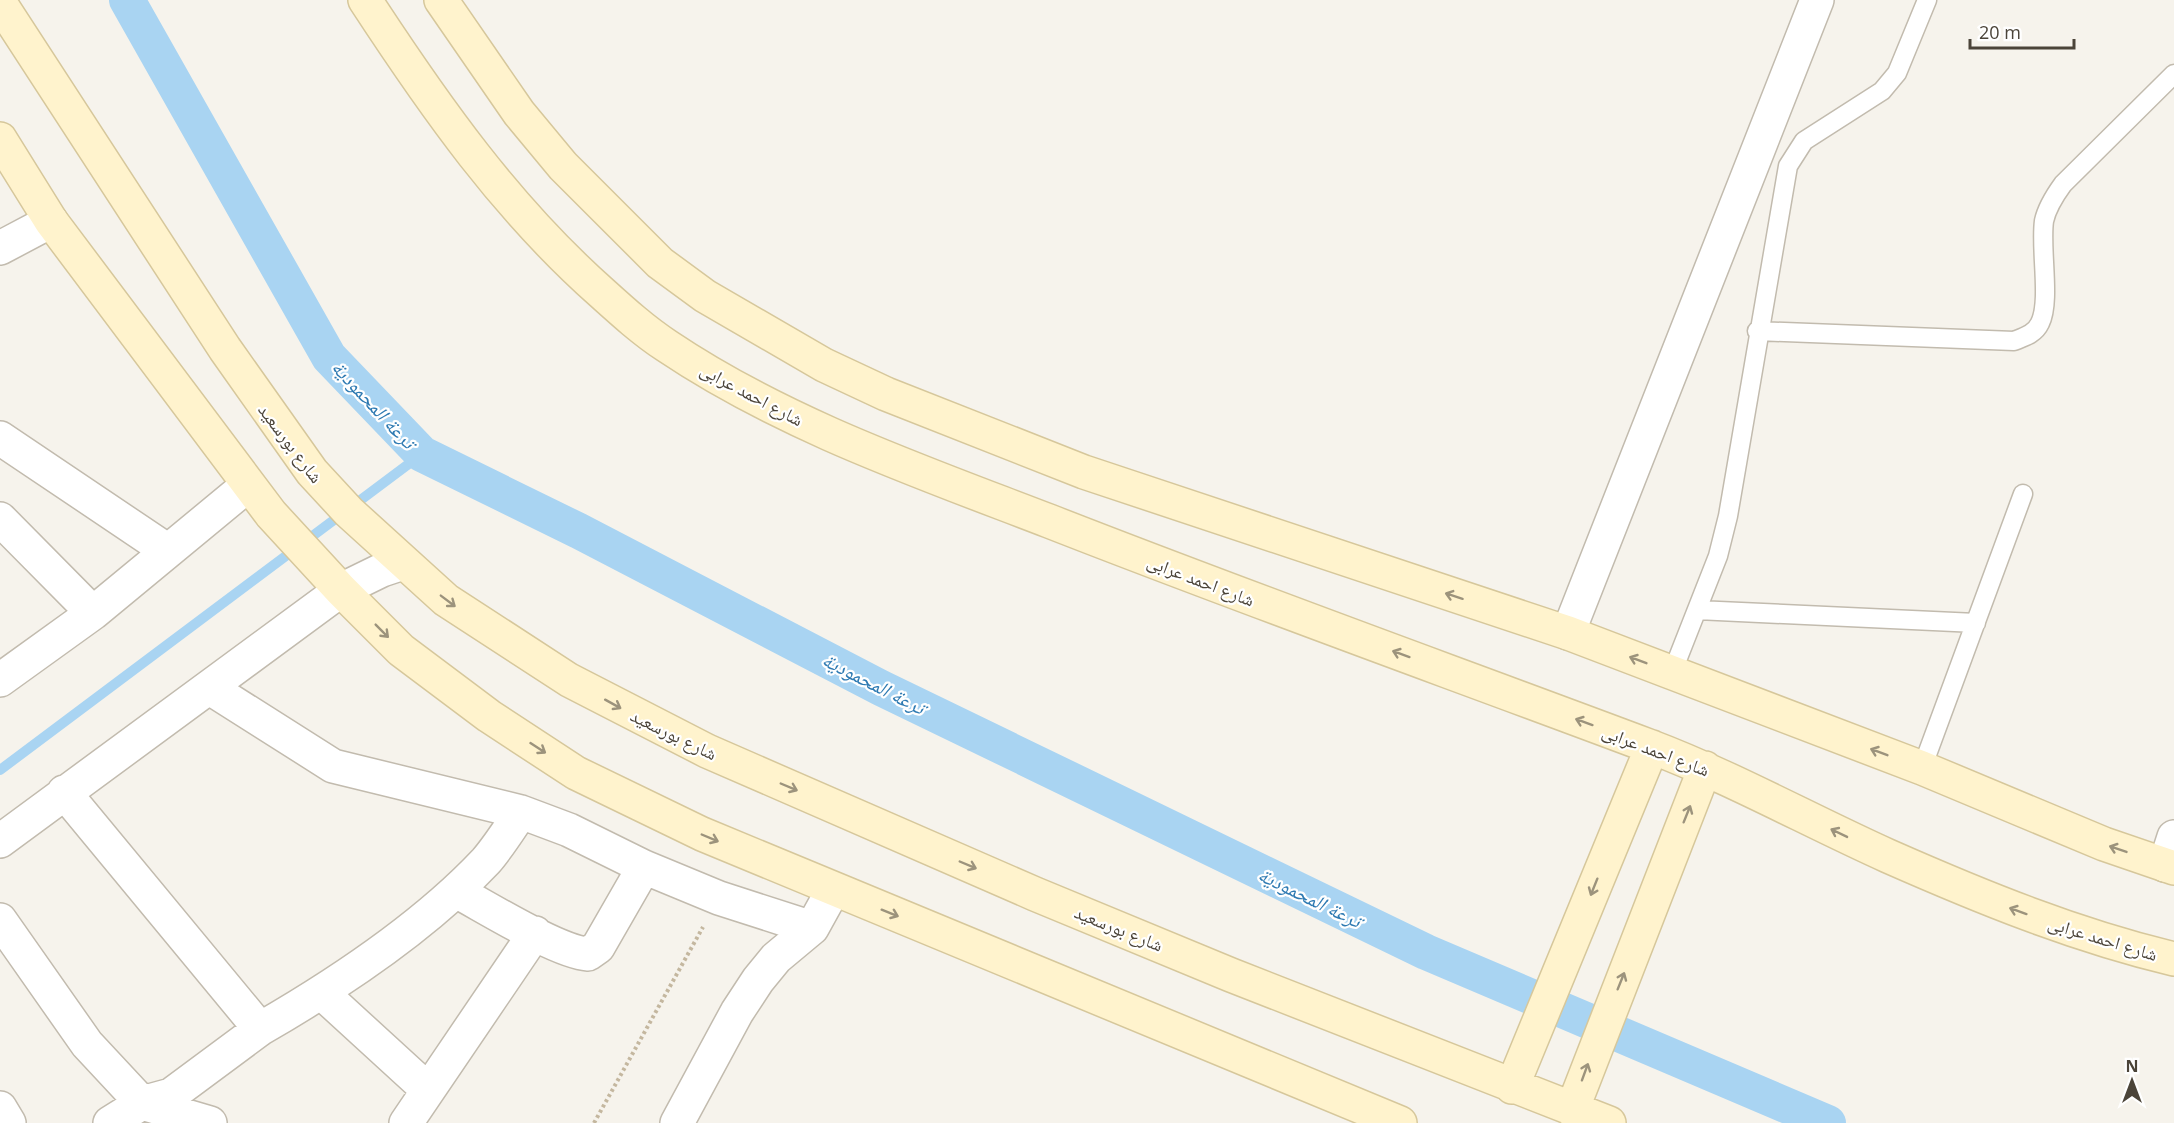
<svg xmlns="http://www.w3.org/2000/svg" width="2174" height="1123" viewBox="0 0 2174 1123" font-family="'Open Sans','Noto Naskh Arabic',sans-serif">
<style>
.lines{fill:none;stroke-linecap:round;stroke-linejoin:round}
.stream{stroke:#a9d4f2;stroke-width:10}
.canal{stroke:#a9d4f2;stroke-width:36}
.lane-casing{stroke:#c2bbae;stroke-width:21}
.street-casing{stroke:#c2bbae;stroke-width:36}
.secondary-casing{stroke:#d6c79b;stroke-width:36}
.path{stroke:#c4b79f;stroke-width:4;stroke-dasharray:3 3;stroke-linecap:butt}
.lane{stroke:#fff;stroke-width:18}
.street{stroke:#fff;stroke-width:33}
.secondary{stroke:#fff3cd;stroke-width:33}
.oneway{stroke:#9c937c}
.labels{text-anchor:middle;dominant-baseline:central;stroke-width:4.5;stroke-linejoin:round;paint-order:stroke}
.street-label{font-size:18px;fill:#4b4439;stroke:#fff}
.water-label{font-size:20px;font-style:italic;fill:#2e7ab2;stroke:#fff}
</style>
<rect width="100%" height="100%" fill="#f6f3ec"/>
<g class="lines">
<!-- stream -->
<path class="stream" d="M0 770 422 454"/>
<!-- canal -->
<path class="canal" d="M127 0 329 357 422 454 579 531 881 688 1426 952 1828 1123"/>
<defs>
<path id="lane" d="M1757 331 2014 341C2024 337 2035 334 2040 323 2051 301 2040 249 2044 221 2047 207 2055 195 2063 184L2174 74
M1697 610 1976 623
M1672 673 1718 556 1728 516 1788 166 1804 141 1882 91 1897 73 1927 0
M1922 768 2023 494"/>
<path id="street" d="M0 248 51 221
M0 438 168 551
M0 519 93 613
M1568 633 1817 0
M0 680 93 613 248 485
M210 688 333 766 521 812 569 830 644 867 719 898 812 928
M64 792 260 1029C338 984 424 927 486 861 499 846 510 828 521 812
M0 841 341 590 382 570 403 563
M2165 865 2174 837
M456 891C486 907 558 952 588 954L598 947 644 867
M0 920 87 1044 142 1103 210 1123
M322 993 428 1090
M0 1108 9 1123
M110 1123 142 1103 171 1095 260 1029
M406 1123 535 933
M677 1123 737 1012 758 980 776 958 812 928 833 890"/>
<path id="secondary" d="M365 0C435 107 506 208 602 293 623 312 644 331 667 346 783 424 919 471 1049 521 1248 599 1449 671 1649 746 1731 777 1808 820 1888 856 1981 897 2074 935 2174 959
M441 0 519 113 563 166 660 263 705 296 824 365 886 394 1084 472 1568 633 1922 768 2104 844 2174 868
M0 3 225 349 312 472 349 512 446 600 569 680 707 751 1035 894 1231 975 1609 1123
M0 139 51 221 271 514 341 590 401 650 489 716 576 773 702 834 1400 1123
M1512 1087 1652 747
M1572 1110 1705 768"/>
</defs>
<!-- lane casing -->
<use href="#lane" class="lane-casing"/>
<!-- street casing -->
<use href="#street" class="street-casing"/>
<!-- secondary casing -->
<use href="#secondary" class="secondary-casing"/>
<!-- path -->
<path class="path" d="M594 1123 703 927"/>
<!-- lane -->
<use href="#lane" class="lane"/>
<!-- street -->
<use href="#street" class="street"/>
<!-- secondary -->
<use href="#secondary" class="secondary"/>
</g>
<!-- one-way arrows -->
<defs><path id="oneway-shaft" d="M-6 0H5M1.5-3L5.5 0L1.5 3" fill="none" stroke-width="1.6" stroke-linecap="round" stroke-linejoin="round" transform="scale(1.5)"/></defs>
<g class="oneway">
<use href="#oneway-shaft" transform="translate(1454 596) rotate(-162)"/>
<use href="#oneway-shaft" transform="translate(448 601) rotate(37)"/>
<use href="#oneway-shaft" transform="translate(382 631) rotate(45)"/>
<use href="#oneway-shaft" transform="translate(1401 654) rotate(-160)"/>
<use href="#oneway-shaft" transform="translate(1638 660) rotate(-159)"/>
<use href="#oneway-shaft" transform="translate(613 704) rotate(29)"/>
<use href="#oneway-shaft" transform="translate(1584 722) rotate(-160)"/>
<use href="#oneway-shaft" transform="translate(538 748) rotate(33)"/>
<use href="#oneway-shaft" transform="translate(1879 752) rotate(-159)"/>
<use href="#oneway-shaft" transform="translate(789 787) rotate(23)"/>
<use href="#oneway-shaft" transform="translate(1687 814) rotate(-68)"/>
<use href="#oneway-shaft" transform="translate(1839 833) rotate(-154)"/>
<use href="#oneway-shaft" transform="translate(710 838) rotate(23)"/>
<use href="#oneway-shaft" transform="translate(2118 849) rotate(-161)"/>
<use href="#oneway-shaft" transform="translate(968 865) rotate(23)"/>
<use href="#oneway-shaft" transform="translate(1594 887) rotate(112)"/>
<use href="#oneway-shaft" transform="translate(2018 911) rotate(-160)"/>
<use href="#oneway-shaft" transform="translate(890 913) rotate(22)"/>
<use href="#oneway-shaft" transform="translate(1621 981) rotate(-68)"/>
<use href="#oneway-shaft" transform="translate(1585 1072) rotate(-70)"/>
</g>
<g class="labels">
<!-- street labels -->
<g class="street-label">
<text transform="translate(752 394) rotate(28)">شارع احمد عرابى</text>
<text transform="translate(291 443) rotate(53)">شارع بورسعيد</text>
<text transform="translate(1201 580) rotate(21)">شارع احمد عرابى</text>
<text transform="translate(674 734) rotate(26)">شارع بورسعيد</text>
<text transform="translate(1656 750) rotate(21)">شارع احمد عرابى</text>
<text transform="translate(1119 928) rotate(22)">شارع بورسعيد</text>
<text transform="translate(2103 938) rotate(17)">شارع احمد عرابى</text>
</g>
<!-- water labels -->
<g class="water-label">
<text transform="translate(374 404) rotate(47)">ترعة المحمودية</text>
<text transform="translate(874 683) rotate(27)">ترعة المحمودية</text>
<text transform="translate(1310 897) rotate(26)">ترعة المحمودية</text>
</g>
</g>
<!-- north arrow -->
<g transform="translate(2132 1081)" stroke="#ffffff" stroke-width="4.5" paint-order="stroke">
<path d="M0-4.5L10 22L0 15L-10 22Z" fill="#4b4439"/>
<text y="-9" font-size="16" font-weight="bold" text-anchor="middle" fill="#4b4439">N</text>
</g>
<!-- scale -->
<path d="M1970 39v9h104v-9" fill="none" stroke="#4b4439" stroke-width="3"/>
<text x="1979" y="39" font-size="18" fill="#4b4439" stroke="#ffffff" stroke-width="4.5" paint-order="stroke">20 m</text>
</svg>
